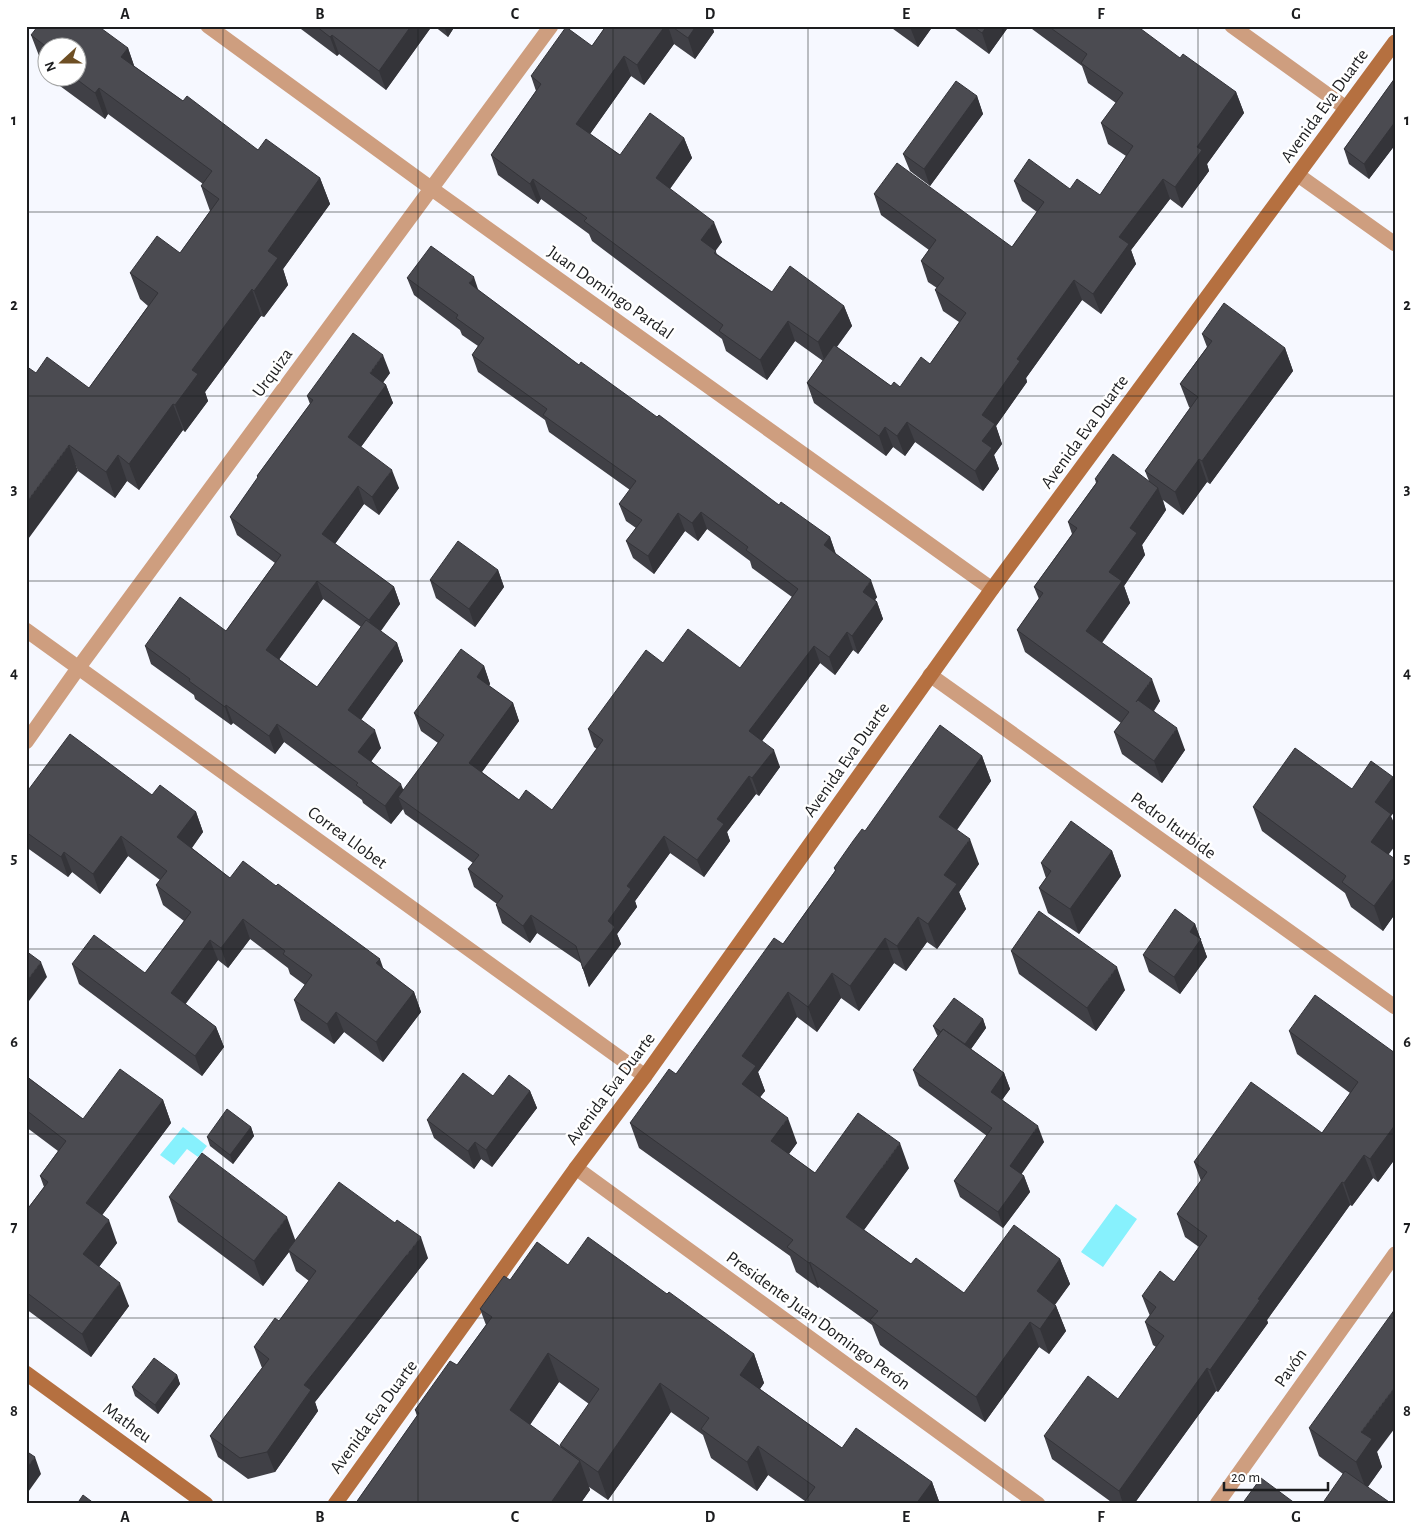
<svg xmlns="http://www.w3.org/2000/svg" width="1421" height="1530" viewBox="0 0 1421 1530" font-family="'Alegreya Sans',sans-serif">
<style>
.water{fill:#87f1fd}
.lines{fill:none;stroke-linecap:round;stroke-linejoin:round}
.street{stroke:#ce9e7f;stroke-width:15}
.secondary{stroke:#b57040;stroke-width:15}
.wall{fill:#404046;fill-rule:evenodd}
.shaded-wall{fill:#343439}
.building{fill:#4b4b51;stroke:#343439}
.grid{fill:none;stroke:#1c1d1f;stroke-width:1;stroke-opacity:0.55}
.labels{text-anchor:middle;dominant-baseline:central;stroke-width:5;stroke-linejoin:round;paint-order:stroke}
.street-label{font-size:18px;fill:#1c1d1f;stroke:#fff}
.neatline{fill:none;stroke:#1c1d1f;stroke-width:2}
.grid-label{font-size:16px;text-anchor:middle;font-weight:bold;fill:#1c1d1f}
</style>
<rect width="100%" height="100%" fill="#f6f8ff"/>
<!-- water -->
<path class="water" d="M183 1127 207 1146 198 1157 187 1149 174 1165 160 1155Z
M1116 1204 1137 1219 1103 1267 1081 1252Z"/>
<g class="lines">
<!-- street -->
<path class="street" d="M208 26 432 189 992 589
M1232 26 1346 108
M1298 175 1395 244
M26 630 645 1076
M930 675 1395 1007
M26 742 79 667 551 26
M576 1168 1038 1504
M1217 1504 1395 1254"/>
<!-- secondary -->
<path class="secondary" d="M26 1373 206 1504
M335 1504 576 1168 645 1076 992 589 1395 42"/>
</g>
<!-- wall -->
<path class="wall" d="M297 26H432L386 90 339 54 337 56Z
M434 26H455L448 37Z
M606 26H712L714 32 695 59 674 44 644 85 631 76 590 134 620 155 684 138 692 158 670 189 722 242 715 250 717 254 772 292 844 306 852 326 837 347 891 386 900 387 930 364 959 322 943 311 935 290 937 288 928 282 921 261 929 250 881 215 874 194 1012 247 1037 212 1022 201 1014 181 1070 189 1100 195 1126 156 1108 144 1101 123 1116 103 1088 83 1082 66 1028 26H1126L1236 92 1244 113 1207 164 1209 171 1182 208 1170 199 1131 250 1136 264 1101 314 1082 300 1026 378 1027 382 996 426 1002 444 994 455 999 469 983 491 915 442 905 456 893 447 886 456 814 403 807 383 823 361 795 341 767 380 726 351 722 339 592 241 589 234 541 199 538 204 498 175 491 155 536 91 531 76 592 46Z
M889 26H933L918 47Z
M951 26H1009L989 54Z
M31 35 128 48 134 66 183 101 258 150 320 178 330 204 283 269 288 285 264 317 261 316 205 392 208 401 185 432 183 430 139 490 127 481 115 498 78 471 36 373 89 388 148 306 140 299 130 273 180 253 210 211 201 186 203 184 108 114 105 119 60 86 57 78H78V48H48V66L41 61Z
M1395 78V145L1369 179 1349 164 1344 149Z
M977 96 983 114 930 186 910 171 903 154Z
M407 278 478 290 579 365 779 505 830 537 836 554 877 597 875 600 877 602 883 619 858 654 853 650 835 675 820 663 762 741 780 767 759 796 756 794 727 832 730 841 704 877 670 853 635 901 637 907 617 934 621 944 589 987 581 963 537 933 530 943 502 923 496 905 497 904 474 887 468 869 473 863 405 814 403 809 391 824 363 803 362 800 284 742 275 754 233 723 231 725 195 699 194 695 151 664 145 646 226 631 275 563 237 535 230 517 258 478 257 476 310 404 307 396 390 373 383 382 386 385 393 403 361 447 399 488 379 515 364 504 335 544 394 587 400 604 380 631 397 643 403 661 361 720 381 748 371 761 404 790 438 743 421 731 414 713 484 666 490 684 489 686 513 703 519 721 482 772 519 800 552 810 597 749 594 747 588 729 663 663 740 668 792 597 752 568 750 561 707 529 698 541 685 531 654 574 633 558 626 541 636 528 626 521 619 504 630 490 549 432 545 420 478 372 472 355 478 346 462 335 460 330 414 295ZM323 599 361 627 317 687 279 659Z
M1202 334 1285 348 1293 371 1210 484 1207 482 1183 515 1163 500 1166 510 1142 545 1145 555 1124 586 1130 603 1102 643 1160 701 1154 711 1185 750 1162 783 1122 754 1114 732 1121 723 1025 652 1017 630 1039 599 1034 587 1072 534 1068 522 1096 483 1095 479 1149 481 1145 471 1190 408 1189 407 1180 384 1207 347Z
M498 570 504 587 475 627 436 598 430 580Z
M982 756 991 781 957 830 979 864 959 892 966 909 937 949 927 942 906 971 894 963 859 1011 841 998 817 1032 797 1017 758 1072 765 1091 760 1097 797 1143 789 1154 815 1173 909 1168 864 1230 911 1264 964 1293 1060 1259 1070 1284 1055 1305 1056 1306 1066 1331 1049 1354 1039 1347 985 1422 880 1345 872 1325 819 1287 818 1288 796 1272 790 1256 639 1148 630 1123 676 1074 783 944 835 871 834 868 865 831Z
M1393 777 1395 783V811L1391 816 1388 855 1395 859V914L1383 931 1351 907 1345 893 1262 831 1253 807 1352 789Z
M26 793 152 795 196 812 203 832 192 848 230 878 383 969 414 992 421 1012 383 1062 344 1032 334 1044 301 1020 294 1000 305 985 290 974 288 968 250 939 228 968 218 960 185 1004 216 1027 224 1047 202 1076 79 984 72 964 145 973 184 921 163 905 156 885 160 880 128 856 100 894 72 872 68 877 26 847Z
M1112 851 1121 876 1079 934 1048 913 1039 888 1046 878 1041 863Z
M1195 924 1207 957 1180 994 1149 972 1143 955Z
M1011 951 1125 990 1096 1031 1019 974Z
M983 1019 986 1028 971 1049 1004 1073 1010 1089 1002 1100 1044 1142 1021 1174 1024 1176 1030 1192 1003 1228 960 1197 954 1181 987 1136 919 1086 913 1070 938 1036 937 1035 933 1026Z
M1289 1031 1395 1053V1159L1378 1182 1373 1178 1352 1206 1350 1205 1267 1320 1268 1323 1218 1392 1216 1391 1134 1504H1114L1052 1459 1044 1436 1118 1399 1156 1347 1153 1345 1145 1322 1150 1316 1142 1296 1174 1282 1199 1247 1185 1237 1177 1214 1201 1181 1194 1162 1322 1133 1350 1093 1297 1054Z
M26 1076 83 1119 163 1100 171 1123 102 1215 117 1243 99 1267 129 1306 91 1357 26 1309V1211L44 1187 40 1176 58 1151 26 1127Z
M530 1091 537 1108 492 1167 481 1159 474 1169 434 1138 427 1120 493 1096Z
M251 1127 254 1136 233 1164 210 1146 207 1137Z
M169 1197 295 1241 428 1258 315 1402 318 1411 275 1472 248 1479 218 1457 210 1436 262 1368 254 1347 279 1321 309 1281 296 1271 289 1252 263 1286 178 1222Z
M568 1265 667 1294 754 1354 764 1383 760 1389 842 1448 932 1482 940 1504H803L805 1501 768 1475 757 1491 711 1458 703 1435 671 1412 608 1500 589 1487 590 1490 580 1504H355L417 1416 415 1410 457 1365 486 1325 480 1309 510 1280ZM559 1382 589 1404 560 1445 561 1448 530 1425Z
M177 1375 180 1384 158 1414 135 1396 132 1387Z
M1309 1428 1377 1452 1382 1467 1368 1487 1343 1474 1319 1456Z"/>
<!-- shaded-wall -->
<path class="shaded-wall" d="M411 26H432L386 90 379 71Z
M444 26H455L448 37Z
M665 26H668L674 44 644 85 637 65Z
M696 26H712L714 32 695 59 688 38Z
M911 26H933L918 47 910 27Z
M987 26H1009L989 54 982 33Z
M332 35 339 54 337 56 330 37Z
M128 48 137 74 121 57Z
M624 56 631 76 583 144 576 124Z
M99 88 108 114 105 119 95 93Z
M1236 92 1244 113 1207 164 1209 171 1182 208 1175 187 1197 147Z
M977 96 983 114 930 186 924 169Z
M1395 122V145L1369 179 1364 164Z
M684 138 692 158 663 198 656 178Z
M320 178 330 204 283 269 288 285 264 317 254 291 268 251Z
M533 179 541 199 538 204 530 184Z
M1163 179 1170 199 1131 250 1136 264 1101 314 1093 294 1119 237Z
M714 222 722 242 709 260 701 240Z
M474 277 480 295 469 283Z
M1074 280 1082 300 1026 378 1027 382 996 426 1002 444 994 455 999 469 983 491 975 471 982 441V415L1017 359Z
M252 289 261 316 205 392 208 401 185 432 175 405 192 370Z
M844 306 852 326 825 362 818 342Z
M788 321 795 341 767 380 760 360Z
M1285 348 1293 371 1210 484 1202 461Z
M383 355 390 373 377 391 370 373Z
M386 385 393 403 355 455 348 437Z
M173 404 183 430 139 490 129 464Z
M907 422 915 442 905 456 897 436Z
M885 427 893 447 886 456 879 436Z
M69 445 78 471 26 542V503Z
M118 455 127 481 115 498 106 472Z
M1199 459 1207 482 1183 515 1175 492Z
M392 470 399 488 379 515 372 497Z
M358 486 364 504 329 552 322 534Z
M1158 488 1166 510 1142 545 1145 555 1124 586 1130 603 1094 653 1086 631 1109 572 1130 528Z
M701 512 707 529 698 541 692 523Z
M678 513 685 531 654 574 648 556Z
M830 537 836 555 824 545Z
M498 570 504 587 475 627 469 609Z
M871 580 877 597 869 609 863 592Z
M317 581 323 599 273 668 266 650Z
M394 587 400 604 376 638 369 620Z
M877 602 883 619 858 654 852 636Z
M847 632 853 650 835 675 829 657Z
M397 643 403 661 355 728 348 710Z
M814 646 820 663 756 749 749 731Z
M484 666 490 684 483 694 477 677Z
M1152 679 1160 701 1144 724 1136 702Z
M513 703 519 721 476 780 469 763Z
M226 705 233 723 231 725 225 707Z
M277 724 284 742 275 754 269 736Z
M1177 728 1185 750 1162 783 1154 761Z
M375 730 381 748 365 770 358 752Z
M774 750 780 767 759 796 752 778Z
M982 756 991 781 948 842 939 817Z
M749 776 756 794 727 832 730 841 704 877 697 860 717 819Z
M1393 777 1395 783V811L1391 816 1395 825V846L1380 866 1371 842 1375 802Z
M401 784 408 802 398 797 403 809 391 824 385 806Z
M196 812 203 832 185 857 177 837Z
M121 836 128 856 100 894 93 874Z
M664 836 670 853 635 901 637 907 617 934 621 944 589 987 583 969 627 886Z
M970 839 979 864 959 892 966 909 937 949 928 924 944 875Z
M1112 851 1121 876 1079 934 1070 909Z
M64 852 72 872 68 877 61 857Z
M1395 877V914L1383 931 1374 906Z
M531 915 537 933 530 943 523 926Z
M918 917 927 942 906 971 897 946Z
M243 919 250 939 228 968 221 948Z
M1195 924 1207 957 1180 994 1174 977 1190 932Z
M885 938 894 963 859 1011 850 986Z
M210 940 218 960 179 1013 171 993Z
M380 959 387 979 376 963Z
M41 962 47 977 26 1005V982Z
M1117 967 1125 990 1096 1031 1087 1008Z
M832 973 841 998 817 1032 808 1007Z
M414 992 421 1012 383 1062 376 1042Z
M788 992 797 1017 758 1072 765 1091 751 1109 742 1084V1056Z
M336 1012 344 1032 334 1044 327 1024Z
M983 1019 986 1028 966 1056 962 1047Z
M216 1027 224 1047 202 1076 195 1056Z
M1004 1073 1010 1089 996 1108 991 1092Z
M530 1091 537 1108 492 1167 486 1150Z
M163 1100 171 1123 94 1226 86 1203Z
M788 1118 797 1143 780 1166 771 1141Z
M1395 1125V1159L1378 1182 1370 1159Z
M1038 1126 1044 1142 1016 1182 1010 1166Z
M251 1127 254 1136 233 1164 230 1155Z
M475 1142 481 1159 474 1169 468 1151Z
M900 1143 909 1168 855 1242 846 1217Z
M1364 1155 1373 1178 1352 1206 1344 1183Z
M1024 1176 1030 1192 1003 1228 998 1212Z
M1342 1182 1350 1205 1267 1320 1268 1323 1218 1392 1210 1370 1258 1299Z
M287 1217 296 1242 288 1250 289 1252 263 1286 254 1261Z
M109 1220 117 1243 91 1277 83 1254Z
M421 1237 428 1258 315 1402 318 1411 275 1472 267 1452 304 1385Z
M1060 1259 1070 1284 1046 1316 1037 1291Z
M810 1262 819 1287 818 1288 809 1263Z
M120 1283 129 1306 91 1357 82 1334Z
M1056 1306 1066 1331 1049 1354 1040 1329Z
M1030 1322 1039 1347 985 1422 976 1397Z
M548 1353 559 1382 520 1439 510 1410Z
M754 1354 764 1383 750 1403 740 1375Z
M1207 1368 1216 1391 1134 1504H1123L1119 1491Z
M177 1375 180 1384 158 1414 155 1405Z
M660 1383 671 1412 608 1500 598 1472Z
M1395 1387V1428L1377 1452 1382 1467 1366 1489 1356 1462 1361 1432Z
M758 1446 768 1475 757 1491 747 1462Z
M35 1457 41 1474 26 1495V1469Z
M580 1461 590 1490 580 1504H550Z
M932 1482 940 1504H916Z"/>
<!-- building -->
<path class="building" d="M38 26H98L128 48 121 57 183 101 187 96 258 150 266 139 320 178 268 251 278 258 254 291 252 289 192 370 198 374 175 405 173 404 129 464 118 455 106 472 69 445 26 503V366L36 373 47 357 89 388 158 293 130 273 157 236 180 253 219 199 201 186 212 171 99 88 95 93 75 78H78V48H48L31 35Z
M316 26H411L379 71 332 35 330 37Z
M606 26H665L637 65 624 56 576 124 620 155 650 113 684 138 656 178 714 222 701 240 716 251 714 253 772 292 790 266 844 306 818 342 788 321 760 360 719 331 723 325 584 221 587 218 533 179 530 184 491 155 541 84 531 76 566 27 592 46Z
M671 26H696L688 38Z
M972 26H987L982 33Z
M1048 26H1126L1130 29 1132 26H1137L1180 58 1183 54 1236 92 1197 147 1202 150 1175 187 1163 179 1119 237 1129 244 1093 294 1074 280 1017 359 1020 361 982 415 995 424 982 441 992 448 975 471 907 422 897 436 885 427 879 436 807 383 834 345 891 386 894 382 900 387 921 357 930 364 966 313 935 290 944 278 921 261 936 240 874 194 897 163 1012 247 1044 202 1014 181 1029 159 1070 189 1077 179 1100 195 1133 146 1101 123 1123 93 1081 63 1087 54Z
M1395 78V122L1364 164 1344 149Z
M956 81 977 96 924 169 903 154Z
M431 246 474 277 469 283 579 365 581 362 657 417 659 415 779 505 781 502 830 537 824 545 871 580 863 592 877 602 852 636 847 632 829 657 814 646 749 731 774 750 752 778 749 776 717 819 724 824 697 860 664 836 627 886 631 889 608 921 615 927 583 969 576 946 531 915 523 926 496 905 503 896 468 869 479 855 398 797 444 735 414 713 461 649 484 666 477 677 513 703 469 763 519 800 526 790 552 810 603 740 588 729 646 650 663 663 688 629 740 668 798 589 746 550 748 547 701 512 692 523 678 513 648 556 626 541 642 520 619 504 636 481 543 415 547 409 472 355 484 338 456 318 458 315 407 278Z
M1224 303 1285 348 1202 461 1199 459 1175 492 1145 471 1198 397 1180 384 1212 341 1202 334Z
M353 333 383 355 370 373 386 385 348 437 392 470 372 497 358 486 322 534 394 587 369 620 317 581 266 650 317 687 366 620 397 643 348 710 375 730 358 752 401 784 385 806 356 785 358 783 277 724 269 736 226 705 225 707 189 681 190 679 145 646 180 597 226 631 281 555 230 517 258 477 257 476 313 400 307 396Z
M1113 454 1158 488 1130 528 1137 533 1109 572 1122 581 1086 631 1152 679 1136 702 1138 700 1177 728 1154 761 1114 732 1129 712 1017 630 1043 593 1034 587 1077 528 1068 522 1098 481 1095 479Z
M458 541 498 570 469 609 430 580Z
M940 725 982 756 939 817 970 839 944 875 957 884 928 924 918 917 897 946 885 938 850 986 832 973 808 1007 788 992 742 1056 756 1066 742 1084 788 1118 771 1141 815 1173 858 1113 900 1143 846 1217 911 1264 916 1258 964 1293 1014 1225 1060 1259 1037 1291 1056 1306 1040 1329 1030 1322 976 1397 870 1320 878 1311 810 1262 809 1263 787 1247 793 1240 630 1123 669 1069 676 1074 774 938 783 944 836 870 834 868 853 841 862 829 865 831Z
M70 734 152 795 160 785 196 812 177 837 230 878 243 861 276 886 278 884 380 959 376 963 414 992 376 1042 336 1012 327 1024 294 1000 312 975 283 954 285 951 243 919 221 948 210 940 171 993 216 1027 195 1056 72 964 94 935 145 973 191 912 156 885 167 871 121 836 93 874 64 852 61 857 26 832V793Z
M1295 748 1352 789 1371 761 1393 777 1375 802 1391 814 1371 842 1395 859V877L1374 906 1342 882 1346 876 1253 807Z
M1071 821 1112 851 1070 909 1039 888 1051 871 1041 863Z
M1175 909 1195 924 1190 932 1201 939 1174 977 1143 955Z
M1039 911 1117 967 1087 1008 1011 951Z
M26 951 41 962 26 982Z
M1315 995 1395 1053V1125L1370 1159 1364 1155 1344 1183 1342 1182 1258 1299 1260 1300 1210 1370 1207 1368 1119 1491 1044 1436 1088 1376 1118 1399 1164 1336 1145 1322 1156 1307 1142 1296 1160 1271 1174 1282 1207 1236 1177 1214 1207 1172 1194 1162 1251 1082 1322 1133 1358 1082 1289 1031Z
M954 998 983 1019 965 1044 943 1029 941 1032 933 1026Z
M943 1029 1004 1073 991 1092 1038 1126 1010 1166 1024 1176 998 1212 954 1181 992 1128 913 1070Z
M120 1069 163 1100 86 1203 109 1220 83 1254 120 1283 82 1334 26 1292V1211L48 1182 40 1176 66 1141 26 1110V1076L83 1119Z
M463 1073 493 1096 509 1075 530 1091 486 1150 475 1142 468 1151 427 1120Z
M227 1109 251 1127 230 1155 207 1137Z
M202 1153 287 1217 254 1261 169 1197Z
M339 1182 395 1223 397 1220 421 1237 304 1385 311 1390 267 1452 240 1458 210 1436 269 1359 254 1347 275 1318 279 1321 316 1271 288 1250Z
M588 1237 667 1294 669 1292 754 1354 740 1375 842 1448 856 1428 932 1482 916 1504H803L815 1487 758 1446 747 1462 701 1429 709 1418 660 1383 598 1472 560 1445 599 1389 548 1353 510 1410 580 1461 550 1504H355L419 1413 415 1410 450 1361 457 1365 492 1317 480 1309 504 1276 510 1280 537 1242 568 1265Z
M1395 1309V1387L1361 1432 1372 1439 1356 1462 1309 1428Z
M154 1358 177 1375 155 1405 132 1387Z
M26 1451 35 1457 26 1469Z
M1345 1471 1392 1504H1322Z
M1261 1478 1296 1504H1242Z
M83 1495 95 1504H77Z"/>
<!-- grid -->
<path class="grid" d="M223 26V1504M418 26V1504M613 26V1504M808 26V1504M1003 26V1504M1198 26V1504M26 212H1395M26 396H1395M26 581H1395M26 765H1395M26 949H1395M26 1134H1395M26 1318H1395"/>
<g class="labels">
<!-- street labels -->
<g class="street-label">
<text transform="translate(1325 106) rotate(-54)">Avenida Eva Duarte</text>
<text transform="translate(610 293) rotate(35)">Juan Domingo Pardal</text>
<text transform="translate(273 373) rotate(-54)">Urquiza</text>
<text transform="translate(1085 432) rotate(-54)">Avenida Eva Duarte</text>
<text transform="translate(847 760) rotate(-55)">Avenida Eva Duarte</text>
<text transform="translate(1173 826) rotate(36)">Pedro Iturbide</text>
<text transform="translate(347 838) rotate(36)">Correa Llobet</text>
<text transform="translate(611 1089) rotate(-53)">Avenida Eva Duarte</text>
<text transform="translate(818 1321) rotate(36)">Presidente Juan Domingo Perón</text>
<text transform="translate(1291 1368) rotate(-55)">Pavón</text>
<text transform="translate(374 1417) rotate(-54)">Avenida Eva Duarte</text>
<text transform="translate(127 1423) rotate(36)">Matheu</text>
</g>
</g>
<!-- border -->
<rect width="1421" height="1530" fill="none" stroke="#ffffff" stroke-width="55"/>
<!-- north arrow -->
<g transform="translate(62 62) rotate(249)"><circle r="24" fill="#ffffff" stroke="#a4a5a5"/>
<path d="M0-4L9 19L0 12L-9 19Z" fill="#6e4f24"/>
<text y="-8" font-size="14" font-weight="bold" text-anchor="middle" fill="#1c1d1f">N</text>
</g>
<!-- scale -->
<path d="M1224 1482v8h104v-8" fill="none" stroke="#1c1d1f" stroke-width="2.5"/>
<text x="1231" y="1482" font-size="15" fill="#1c1d1f" stroke="#ffffff" stroke-width="4" paint-order="stroke">20 m</text>
<rect x="28" y="28" width="1366" height="1474" class="neatline"/>
<g class="grid-label">
<text x="125" y="19">A</text>
<text x="320" y="19">B</text>
<text x="515" y="19">C</text>
<text x="710" y="19">D</text>
<text x="906" y="19">E</text>
<text x="1101" y="19">F</text>
<text x="1296" y="19">G</text>
<text x="14" y="125">1</text>
<text x="1407" y="125">1</text>
<text x="14" y="310">2</text>
<text x="1407" y="310">2</text>
<text x="14" y="494">3</text>
<text x="1407" y="494">3</text>
<text x="14" y="678">4</text>
<text x="1407" y="678">4</text>
<text x="14" y="863">5</text>
<text x="1407" y="863">5</text>
<text x="14" y="1047">6</text>
<text x="1407" y="1047">6</text>
<text x="14" y="1232">7</text>
<text x="1407" y="1232">7</text>
<text x="14" y="1416">8</text>
<text x="1407" y="1416">8</text>
<text x="125" y="1522">A</text>
<text x="320" y="1522">B</text>
<text x="515" y="1522">C</text>
<text x="710" y="1522">D</text>
<text x="906" y="1522">E</text>
<text x="1101" y="1522">F</text>
<text x="1296" y="1522">G</text>
</g>
</svg>
